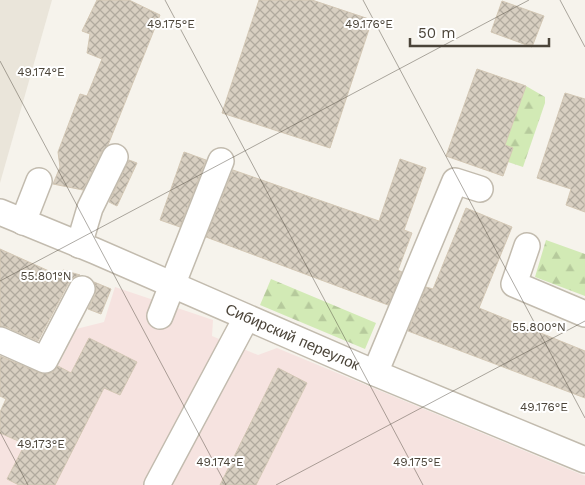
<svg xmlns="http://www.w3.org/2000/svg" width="585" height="485" viewBox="0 0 585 485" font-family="'Work Sans',sans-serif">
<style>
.residential{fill:#eae5da}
.medical{fill:#f6e3e0}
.forest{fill:url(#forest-firs)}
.building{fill:url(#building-cross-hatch);stroke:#d3c7b4}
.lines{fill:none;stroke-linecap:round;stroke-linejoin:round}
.minor-casing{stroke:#c2bbae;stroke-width:28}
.minor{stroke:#fff;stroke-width:25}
.ticks{fill:none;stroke:#4b4439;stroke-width:1;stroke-opacity:0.45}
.labels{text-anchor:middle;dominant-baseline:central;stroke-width:4;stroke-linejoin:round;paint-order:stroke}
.street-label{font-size:15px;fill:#4b4439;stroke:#fff}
.ticks-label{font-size:12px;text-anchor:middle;fill:#4b4439;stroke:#fff;stroke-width:4;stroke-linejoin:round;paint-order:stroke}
</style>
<defs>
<pattern id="forest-firs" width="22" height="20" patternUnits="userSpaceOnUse" patternTransform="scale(1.25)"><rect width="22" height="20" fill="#d2eab5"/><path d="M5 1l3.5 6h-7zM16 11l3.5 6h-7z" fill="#b6ca9c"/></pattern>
<pattern id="building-cross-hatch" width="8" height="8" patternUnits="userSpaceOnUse" patternTransform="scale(1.25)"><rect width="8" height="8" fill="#d8cfc1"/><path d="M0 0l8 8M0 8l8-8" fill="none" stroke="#b1aa9e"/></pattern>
</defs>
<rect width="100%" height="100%" fill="#f6f3ec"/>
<!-- residential -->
<path class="residential" d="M0 0H52L0 183Z"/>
<!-- medical -->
<path class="medical" d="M115 287 213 320 212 336 258 355 277 348 585 476V485H0V433L21 443 76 329 104 322Z"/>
<!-- forest -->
<path class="forest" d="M526 86 545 97V103L523 167 508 162 505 145Z
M546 240 585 254V296L535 277Z
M271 279 376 323 365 349 260 305Z"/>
<!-- building -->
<path class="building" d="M97 0H129L160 15 108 145 102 151 83 190 53 184 60 167 58 152 80 94 87 96 102 59 87 53 90 34 82 31Z
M259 0H312L372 20 330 148 222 113Z
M502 1 544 16 532 47 491 32Z
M477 69 526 86 505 145 513 148 503 176 446 156Z
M565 93 585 99V212L566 205 571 189 537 178Z
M184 152 206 160 180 227 160 220Z
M400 159 426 168 404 230 412 233 398 270 402 272 388 305 206 237 233 170 379 221Z
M129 160 137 163 117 206 109 202Z
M466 208 512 227 479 308 585 351V398L408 331 426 287 433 289Z
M0 249 60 276 63 270 80 275 74 277 69 282 38 341 6 327 0 326Z
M94 282 111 289 101 314 88 309 95 295 96 288Z
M89 338 137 362 120 395 104 388 55 485H19L7 479 25 444 0 433V412L6 399 0 396V356L40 373 47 374 53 372 58 366 71 373Z
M278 368 307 383 256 485H220Z"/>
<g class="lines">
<defs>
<g id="minor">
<path id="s1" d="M0 212 95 251 375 373 585 460"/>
<path d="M23 222 39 181"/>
<path d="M79 245 90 208 115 157"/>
<path d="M527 246 514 284 585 314"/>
<path d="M160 316 221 161"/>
<path d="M0 340 45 360 82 289"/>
<path d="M375 373 455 181 480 189"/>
<path d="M157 485 243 324 245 317"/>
</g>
</defs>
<!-- minor casing -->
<use href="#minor" class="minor-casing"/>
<!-- minor -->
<use href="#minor" class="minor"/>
</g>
<!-- ticks -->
<path class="ticks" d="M165 0 423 485M363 0 585 418M560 0 585 47M0 61 226 485M0 281 529 0M0 432 28 485M276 485 585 321"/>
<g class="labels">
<!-- street labels -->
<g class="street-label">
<text stroke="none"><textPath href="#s1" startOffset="318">Сибирский переулок</textPath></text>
</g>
</g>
<g class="ticks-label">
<text x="171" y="28">49.175°E</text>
<text x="369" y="28">49.176°E</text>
<text x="41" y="76">49.174°E</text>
<text x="46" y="280">55.801°N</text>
<text x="539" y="331">55.800°N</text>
<text x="544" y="411">49.176°E</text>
<text x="41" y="448">49.173°E</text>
<text x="220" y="466">49.174°E</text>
<text x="417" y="466">49.175°E</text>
</g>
<!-- scale -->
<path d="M410 38v8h139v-8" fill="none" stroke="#4b4439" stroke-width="2.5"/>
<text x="418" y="38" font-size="15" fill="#4b4439" stroke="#ffffff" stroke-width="4" paint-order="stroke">50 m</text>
</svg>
